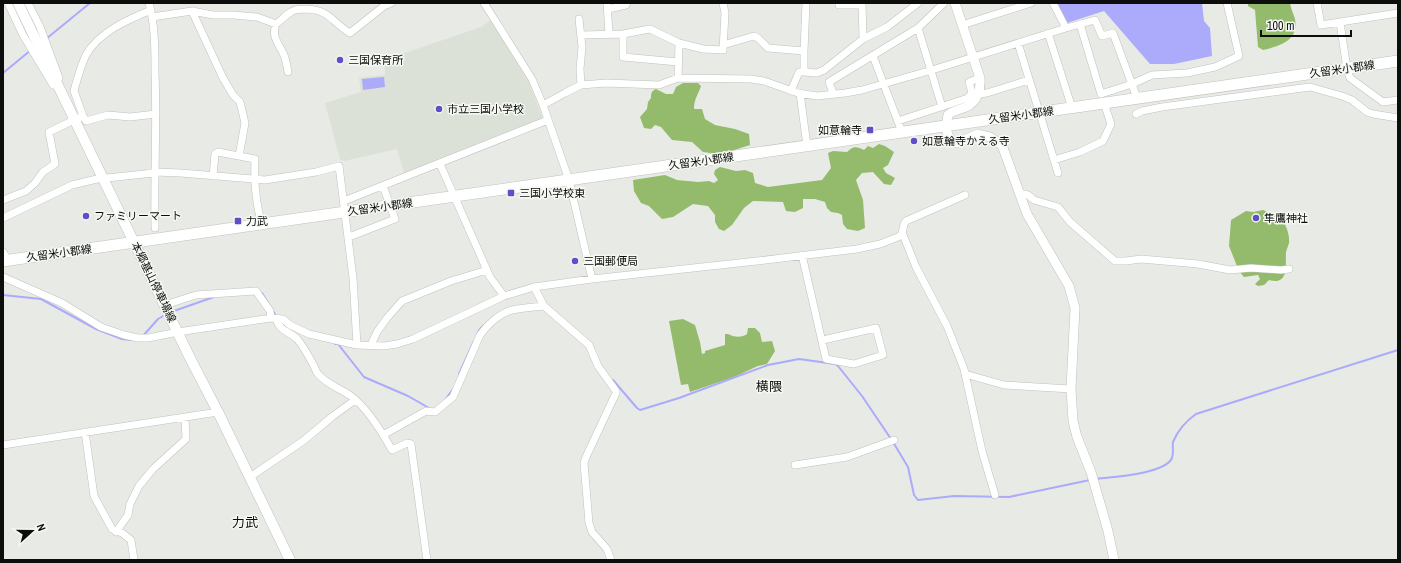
<svg xmlns="http://www.w3.org/2000/svg" width="1401" height="563" viewBox="0 0 1401 563" font-family="'Archivo Narrow','Noto Sans JP',sans-serif">
<style>
.built{fill:#dbe1d6}
.forest{fill:#94bb6b}
.water{fill:#acaafb}
.lines{fill:none;stroke-linecap:round;stroke-linejoin:round}
.stream{stroke:#acaafb;stroke-width:2}
.minor-casing{stroke:#bfc2bd;stroke-width:8}
.tertiary-casing{stroke:#bfc2bd;stroke-width:10}
.secondary-casing{stroke:#bfc2bd;stroke-width:11}
.primary-casing{stroke:#bfc2bd;stroke-width:12}
.minor{stroke:#fff;stroke-width:7}
.tertiary{stroke:#fff;stroke-width:9}
.secondary{stroke:#fff;stroke-width:10}
.primary{stroke:#fff;stroke-width:11}
.poi-dot{fill:#604ec6;stroke:#f5f8f3;stroke-width:1.5}
.labels{text-anchor:middle;dominant-baseline:central;stroke-width:3;stroke-linejoin:round;paint-order:stroke}
.poi-label{font-size:11px;fill:#0d0e0c;stroke:#f5f8f3;text-anchor:start}
.street-label{font-size:11px;fill:#0d0e0c;stroke:#f5f8f3}
.quarter-label{font-size:13px;fill:#0d0e0c;stroke:#f5f8f3}
</style>
<rect width="100%" height="100%" fill="#e8eae5"/>
<!-- built -->
<path class="built" d="M491 20 529 83 543 119 405 176 397 149 344 161 340 159 325 103 361 92 359 78 385 75V61L387 59 481 27Z"/>
<!-- forest -->
<path class="forest" d="M1248 3H1290C1291 9 1293 13 1295 19 1299 41 1280 46 1263 50L1258 47 1255 10 1248 6Z
M683 83H698L701 86C698 95 694 99 694 109H702L705 119 715 125 735 129 749 134 750 145 725 153H711L703 152 692 142 672 140 661 127 655 125 651 129 644 128 640 117 647 109 648 102 651 98C651 94 651 91 656 89L666 94H673L676 87Z
M879 144 885 146 894 152 888 165 883 168 886 173 895 178 891 185 884 184 873 172 862 173 856 180 863 200 865 228 858 231 847 229 843 224 842 215 838 213 831 212 827 208 825 202 815 199H803V208L795 212 786 211 783 202 753 201 744 208 732 225 724 231 719 229 715 222V215L708 206 693 204 673 217 662 219 649 206 641 203 634 191 633 180 665 175 677 180 698 182 709 181 714 183 718 180 714 174 715 170 720 167 736 171 745 170 753 173 755 183 768 187 822 180 831 168 828 153 833 151 847 152C853 146 856 146 864 150L868 146 873 148Z
M1263 210C1267 212 1273 212 1277 215 1285 220 1290 234 1289 243 1288 246 1287 249 1286 252 1285 264 1290 286 1269 280L1264 285 1258 286 1255 284 1260 279 1258 275 1244 277 1239 271 1229 246 1231 220 1246 211 1253 212Z
M683 319 695 325 700 342 702 354 705 353V351L725 345V334H728C733 337 742 338 747 334L748 328H755L760 333 762 342 772 341 775 351 767 364 758 366 734 377 690 392 688 384 681 385 669 321Z"/>
<!-- water -->
<path class="water" d="M1062 3H1202L1204 21 1210 28 1212 56 1174 64H1150L1104 11 1067 23 1057 5Z
M384 77 385 87 363 90 362 79Z"/>
<g class="lines">
<!-- stream -->
<path class="stream" d="M46 39 90 3
M3 73 31 50
M260 293H262L276 316
M3 295 41 299 96 329 122 339 132 340
M171 312 214 297
M477 334 480 329 484 325
M142 337 158 319 165 315
M335 344H338L364 377 408 396 429 408
M459 374 474 341
M613 380 637 408 640 410 679 398 768 365 799 359 835 364 838 366 862 396 891 439
M445 400 453 389
M893 442 908 467 914 495 918 500 954 496 1009 497 1090 480
M1096 479C1112 477 1165 474 1172 458 1174 453 1172 447 1173 442 1178 430 1186 421 1196 414L1398 350"/>
<defs>
<path id="minor" d="M8 3 23 35 53 85
M28 3 40 27 59 78
M149 3C155 25 155 49 155 72 157 124 154 176 155 228
M484 3 532 79 543 105 569 180 592 279
M607 3 609 34
M839 3V5H862
M862 3 863 39
M1053 3 1066 28 1095 20 1102 36 1113 33 1137 98
M1317 3 1321 25 1398 13
M608 9 626 5 627 3
M192 11 223 78 233 95 240 102 245 123 239 156 218 152 215 154 213 176
M152 17 192 11 213 15H233L257 17 276 24C281 21 285 15 291 12 295 9 300 9 306 9 331 10 331 22 350 33L384 6 391 3
M579 19 582 47 580 69 581 85
M1340 22 1347 69 1350 78 1383 102 1398 100
M276 24C271 37 279 44 284 55 286 60 287 66 288 72
M1080 24 1101 94 1132 84 1152 75 1187 73 1215 67 1239 56 1227 3
M962 25 1031 3
M918 28 942 107
M1048 33 1072 108
M623 34V57L678 62
M581 35 623 34 650 29 679 43 703 49 723 50 725 13 723 3
M1018 43 1058 173
M723 45 754 36 758 38 768 48 804 51 806 3
M873 56 902 132
M804 72 817 73 824 70 863 39 887 27 918 3
M678 78 679 43
M791 91 799 72H804V51
M800 93 807 146
M833 93 829 82 918 28 944 3
M979 94 987 93 1029 80
M543 105 565 93 581 85 606 83 659 85 678 78 751 79 764 81 798 93 817 96 845 93 862 90 932 70 1066 28
M1136 114 1142 111 1162 107 1310 87 1342 96 1352 100 1367 112 1373 114 1398 118
M83 116 86 121 108 115 130 117 156 114
M75 120 83 116 74 91 75 87C78 77 81 65 86 55 99 32 127 20 151 10
M898 121 968 98 972 93 969 82 980 78
M239 156 255 159C254 182 255 202 262 224
M1054 160 1080 152 1103 141 1111 124 1104 103
M440 164 490 277 504 296
M155 172 181 173 265 180 316 172 339 166 353 278 357 345
M1019 193 1028 195 1034 200 1058 207 1070 222 1115 261H1126L1141 259 1198 264 1230 270 1251 268 1281 270 1289 269
M3 200 26 191 35 183 43 172 55 164 49 132 74 120
M344 201 548 120
M3 218 72 185 97 179 154 173
M902 234 904 237 916 267 947 326 964 369 982 451 995 495
M349 237 395 219 383 186
M3 252 8 260
M802 255 826 359 854 364 883 355 876 328 823 340
M3 277 62 303 101 327 124 335 138 338H148L178 332 271 318 283 319 290 325 309 334 357 345 384 346 397 344 413 339 504 296 534 287 592 279 757 261 857 249 880 244 898 237 902 234 904 224 906 221 965 195
M534 287 544 306 589 345 598 366 616 391V393L586 457 584 463 589 523 592 532 607 549 611 560
M165 305 196 295 256 291 270 311 271 318
M276 319C280 332 290 331 298 340 304 347 309 357 314 366 315 368 316 372 318 374 326 384 341 389 351 396 366 407 383 434 392 450L407 443 411 444 427 560
M371 345 377 332 387 318 402 301 451 281 487 270
M965 374 1004 385 1071 389
M85 432 94 496 112 529 122 533 131 540 134 560
M383 435 426 411 435 412 453 397 480 335C487 325 500 313 512 310 522 308 533 307 544 306
M3 445 218 412
M795 465 847 457 894 440
M250 477 303 441 333 416 355 400
M116 532 128 515 130 504 139 486 153 469 186 439 185 418"/>
<path id="tertiary" d="M955 3 980 78C981 90 977 102 966 107 960 110 953 110 948 115 946 125 944 139 957 143L978 134 990 137 1002 145 1027 214 1069 286 1075 308 1071 389 1073 421 1077 437 1091 472 1108 531 1114 560"/>
<path id="secondary" d="M18 3 190 358 218 412 290 560"/>
<path id="primary" d="M3 261 1398 61"/>
</defs>
<!-- minor casing -->
<use href="#minor" class="minor-casing"/>
<!-- tertiary casing -->
<use href="#tertiary" class="tertiary-casing"/>
<!-- secondary casing -->
<use href="#secondary" class="secondary-casing"/>
<!-- primary casing -->
<use href="#primary" class="primary-casing"/>
<!-- minor -->
<use href="#minor" class="minor"/>
<!-- tertiary -->
<use href="#tertiary" class="tertiary"/>
<!-- secondary -->
<use href="#secondary" class="secondary"/>
<!-- primary -->
<use href="#primary" class="primary"/>
</g>
<!-- markers -->
<g class="poi-dot">
<circle cx="340" cy="60" r="4"/>
<circle cx="439" cy="109" r="4"/>
<rect x="866" y="126" width="8" height="8" rx="2"/>
<circle cx="914" cy="141" r="4"/>
<rect x="507" y="189" width="8" height="8" rx="2"/>
<circle cx="86" cy="216" r="4"/>
<circle cx="1256" cy="218" r="4"/>
<rect x="234" y="217" width="8" height="8" rx="2"/>
<circle cx="575" cy="261" r="4"/>
</g>
<g class="labels">
<!-- poi labels -->
<g class="poi-label">
<text x="348" y="60">三国保育所</text>
<text x="447" y="109">市立三国小学校</text>
<text x="862" y="130" text-anchor="end">如意輪寺</text>
<text x="922" y="141">如意輪寺かえる寺</text>
<text x="519" y="193">三国小学校東</text>
<text x="94" y="216">ファミリーマート</text>
<text x="1264" y="218">隼鷹神社</text>
<text x="246" y="221">力武</text>
<text x="583" y="261">三国郵便局</text>
</g>
<!-- street labels -->
<g class="street-label">
<text transform="translate(1342 69) rotate(-8)">久留米小郡線</text>
<text transform="translate(1021 115) rotate(-8)">久留米小郡線</text>
<text transform="translate(701 161) rotate(-8)">久留米小郡線</text>
<text transform="translate(380 207) rotate(-8)">久留米小郡線</text>
<text transform="translate(59 253) rotate(-8)">久留米小郡線</text>
<text transform="translate(154 282) rotate(64)">本郷基山停車場線</text>
</g>
<!-- quarter labels -->
<g class="quarter-label">
<text x="769" y="386">横隈</text>
<text x="245" y="522">力武</text>
</g>
</g>
<!-- border -->
<rect width="1401" height="563" fill="none" stroke="#0d0e0c" stroke-width="8"/>
<!-- north arrow -->
<g transform="translate(32 531) rotate(69)" stroke="#f5f8f3" stroke-width="3" paint-order="stroke">
<path d="M0-3L7 15L0 10L-7 15Z" fill="#0d0e0c"/>
<text y="-6" font-size="11" font-weight="bold" text-anchor="middle" fill="#0d0e0c">N</text>
</g>
<!-- scale -->
<path d="M1261 30v6h90v-6" fill="none" stroke="#0d0e0c" stroke-width="2"/>
<text x="1267" y="30" font-size="12" fill="#0d0e0c" stroke="#f5f8f3" stroke-width="3" paint-order="stroke">100 m</text>
</svg>
